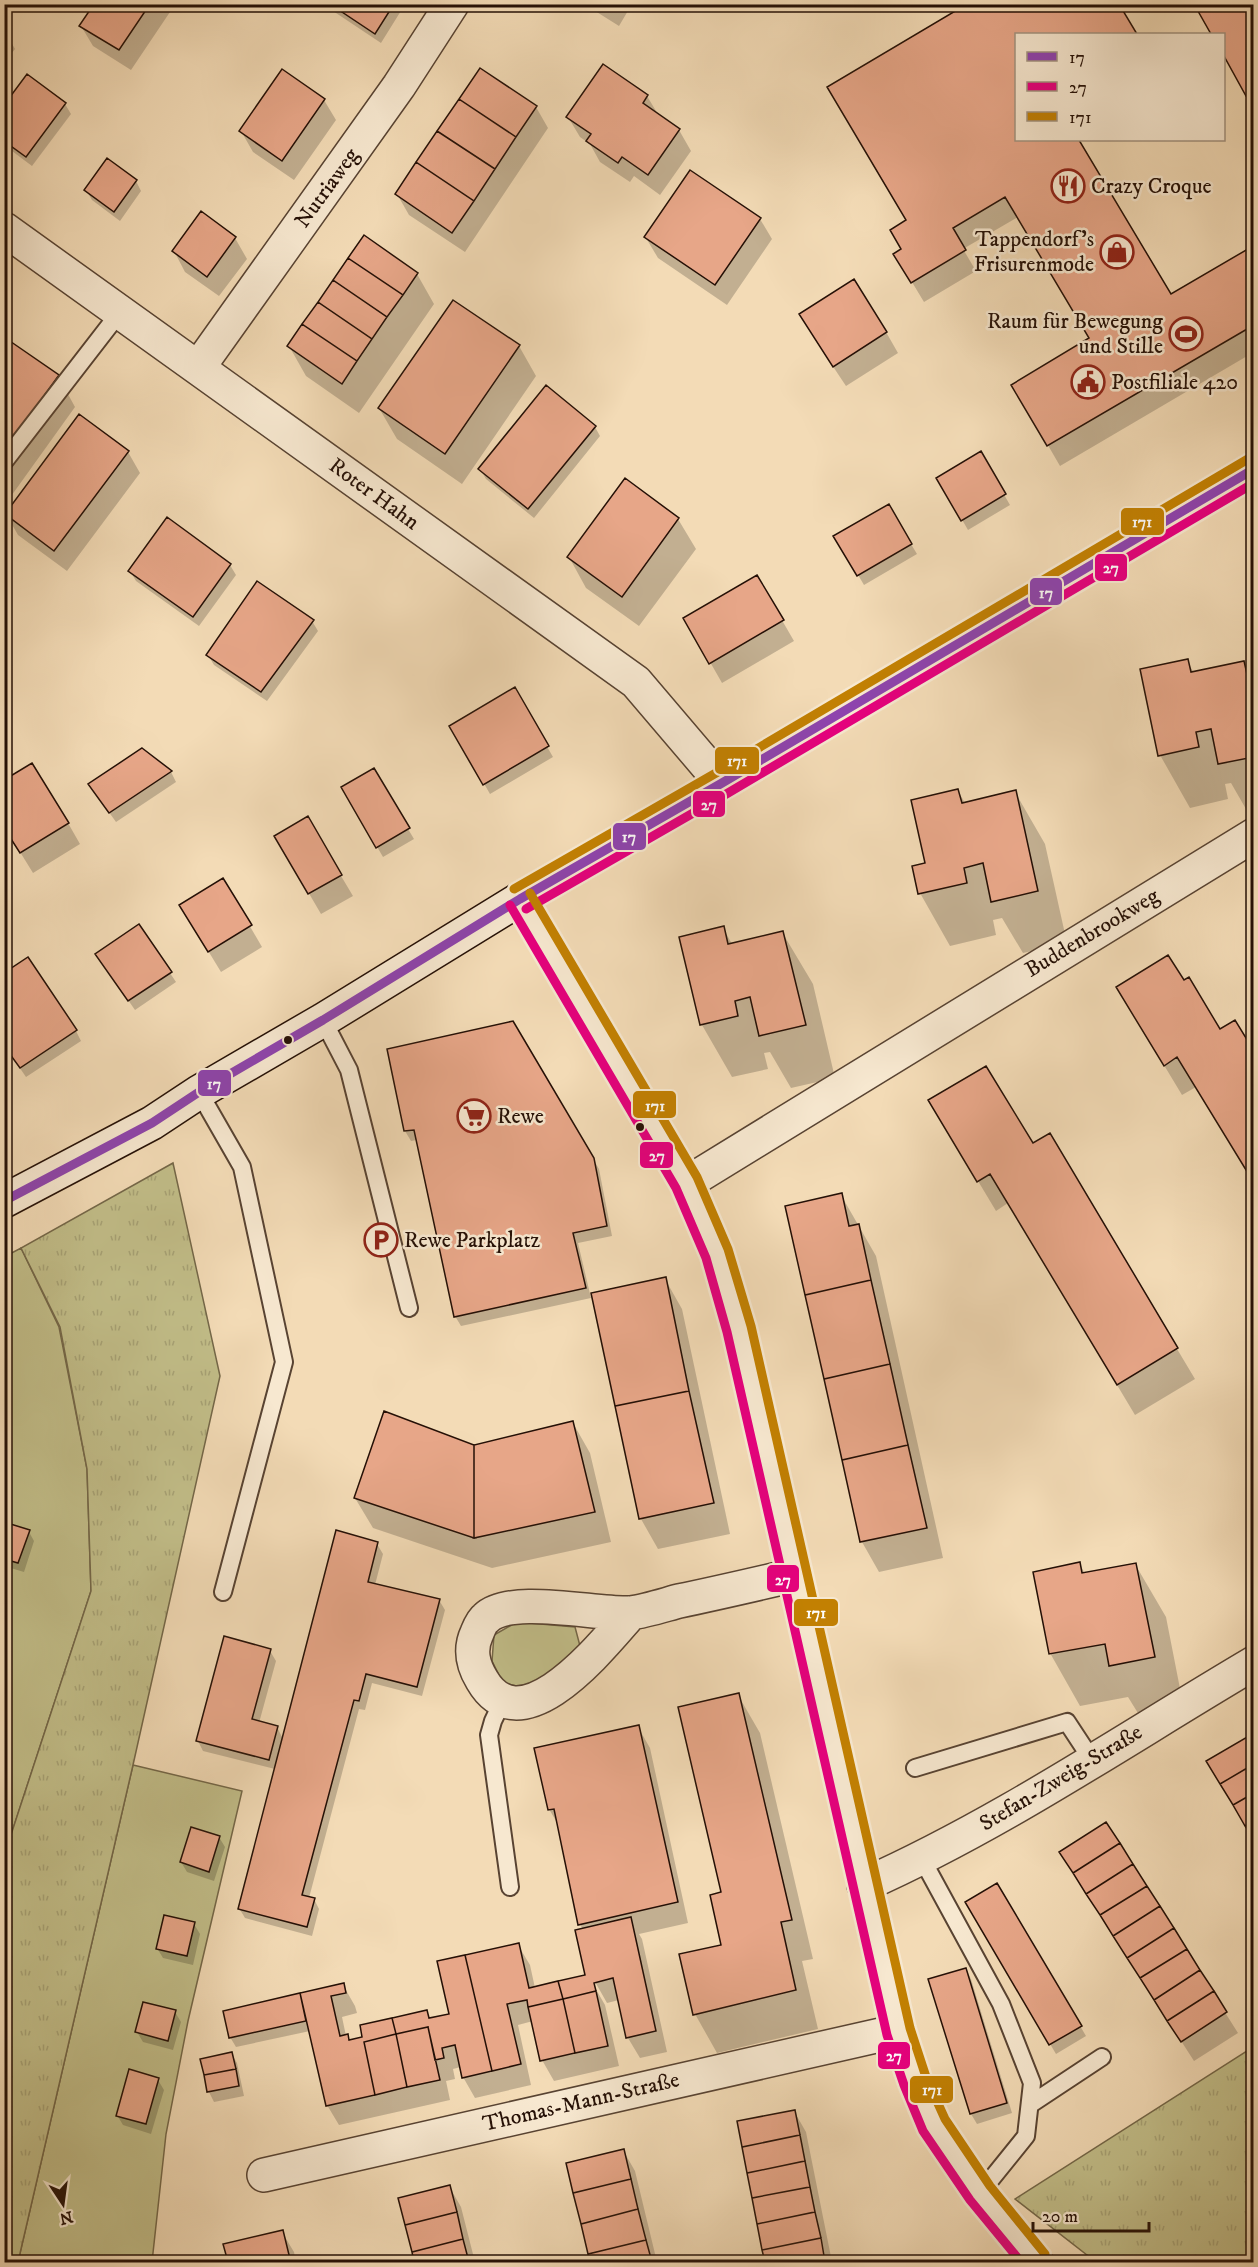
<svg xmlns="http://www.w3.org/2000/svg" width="1258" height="2267" viewBox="0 0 1258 2267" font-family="'IM FELL DW Pica',serif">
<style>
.green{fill:#c2be89;stroke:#746748;stroke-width:1.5}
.park{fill:url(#park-tufts);stroke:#746748;stroke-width:1.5}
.shadow{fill:#0003}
.building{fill:#e7a688;stroke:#251006;stroke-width:1.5}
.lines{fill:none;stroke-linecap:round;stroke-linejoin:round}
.lane-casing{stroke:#584332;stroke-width:20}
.street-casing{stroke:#584332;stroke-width:36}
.secondary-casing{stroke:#251006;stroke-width:36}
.lane{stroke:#f7e8d0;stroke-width:16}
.street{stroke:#f7e8d0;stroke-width:33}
.secondary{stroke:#f7e8d0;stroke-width:33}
.bus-1-casing{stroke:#f7e8d0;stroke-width:14}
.bus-2-casing{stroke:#f7e8d0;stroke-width:14}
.bus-3-casing{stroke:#f7e8d0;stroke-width:14}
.bus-1{stroke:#8e44ad;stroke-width:9}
.bus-2{stroke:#e5007d;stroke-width:9}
.bus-3{stroke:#c28002;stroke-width:9}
.bus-dot{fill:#251006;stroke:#f7e8d0;stroke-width:2}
.labels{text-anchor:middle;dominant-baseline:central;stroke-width:5;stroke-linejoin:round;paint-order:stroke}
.poi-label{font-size:22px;fill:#251006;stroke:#f7e8d0;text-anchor:start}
.street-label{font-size:22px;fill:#251006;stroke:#f7e8d0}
.line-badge{stroke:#f7e8d0;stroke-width:2}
.badge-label{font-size:16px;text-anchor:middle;font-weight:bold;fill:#fff}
</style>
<defs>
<pattern id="park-tufts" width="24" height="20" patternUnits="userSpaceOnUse" patternTransform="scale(1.5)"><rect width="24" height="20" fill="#c2be89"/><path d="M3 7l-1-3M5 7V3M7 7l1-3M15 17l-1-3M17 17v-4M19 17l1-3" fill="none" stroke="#a7a275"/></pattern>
</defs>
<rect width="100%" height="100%" fill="#f3dbb6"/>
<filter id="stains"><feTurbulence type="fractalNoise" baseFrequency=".00333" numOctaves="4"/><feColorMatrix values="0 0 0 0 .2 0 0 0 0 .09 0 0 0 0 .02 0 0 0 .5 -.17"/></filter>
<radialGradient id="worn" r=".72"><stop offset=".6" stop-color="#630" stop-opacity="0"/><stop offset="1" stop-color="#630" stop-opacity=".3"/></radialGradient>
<!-- green -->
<path class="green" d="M21 1248 59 1327 87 1469 91 1591 5 1853 4 1257Z
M517 1622 575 1627 580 1646 530 1689 503 1683 492 1661 494 1635Z
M133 1765 242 1791 188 2021 166 2134 152 2262H18Z"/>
<!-- park -->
<path class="park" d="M173 1163 220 1376 133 1765 18 2262H5V1853L91 1591 87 1469 60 1327 21 1248Z
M1253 2047V2262H1096L1015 2199Z"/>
<!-- shadow -->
<path class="shadow" d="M95 4H166L170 12 131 70 93 46 81 26Z
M329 4H403L404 6 381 43 333 11Z
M584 4H632L619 26Z
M1118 4 1136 34H1016V140H1078L1171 296 1254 250V352L1060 466 1013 385 1091 339 1018 217 963 249 976 271 924 302 895 254 903 250 908 221 829 87Z
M1196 4H1254L1253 105 1224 53V34H1213Z
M4 30 15 49 4 63Z
M647 96 659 116 679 130 691 151 660 195 634 176 630 182 600 162 590 144 580 137 568 117Z
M324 100 336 120 294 180 253 152 241 131Z
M65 104 71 114 32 166 4 145V108Z
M536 107 548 128 465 252 409 215 397 194Z
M136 181 141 191 120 221 92 200 86 190Z
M760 219 772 239 727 305 658 258 646 238Z
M235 238 247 259 219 296 185 272 174 251Z
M417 274 434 304 359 413 306 376 289 346Z
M886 332 898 353 846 386 812 335Z
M4 339 58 376 75 407 4 506Z
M519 346 536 376 462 484 397 439 379 408Z
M79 416 128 452 140 473 67 571 18 535 6 514Z
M595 427 600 436 534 518 486 479 480 469Z
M980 453 1010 505 968 530 938 478Z
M626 480 678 519 696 549 639 626 586 588 569 557Z
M888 506 917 554 864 585 835 536Z
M230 565 236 575 199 626 136 581 130 571Z
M757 577 794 641 722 683 685 618Z
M312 621 318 631 267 701 214 665 208 655Z
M1187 661 1194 673 1243 662 1254 680V815L1250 816 1231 783 1225 784 1228 799 1190 808 1160 755Z
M514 689 553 757 490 794 451 726Z
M142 750 171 772 176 782 116 822 96 794Z
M373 770 414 839 383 857 343 788Z
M958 791 965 803 1015 792 1045 844 1067 943 1023 953 1002 918 993 920 996 935 950 946 920 893 927 864Z
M307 819 353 896 321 914 276 837Z
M68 823 80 844 33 873 4 826Z
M223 880 262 947 221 972 193 926Z
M723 928 732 944 782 932 813 984 835 1078 791 1088 770 1052 764 1053 768 1069 732 1077 702 1025Z
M1168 958 1196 1087 1182 1095 1135 1017Z
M103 964 170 973 176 982 135 1010Z
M512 1023 599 1169 612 1236 578 1243 591 1298 461 1326 455 1316 417 1140 411 1141 405 1131Z
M76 1031 81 1041 26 1077 4 1045Z
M948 1131 1032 1145 1049 1135 1195 1379 1135 1415 1008 1203 996 1211Z
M841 1195 876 1256 943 1558 879 1572 862 1542 787 1207Z
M665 1279 682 1309 730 1534 658 1549 641 1519 593 1294Z
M573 1423 590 1453 611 1542 492 1568 373 1528 355 1498 474 1447Z
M4 1524 29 1532 34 1541 24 1572 4 1566Z
M377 1544 383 1554 375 1585 439 1600 445 1610 422 1696 372 1683 365 1710 359 1709 309 1898 314 1899 319 1909 312 1936 245 1918 239 1908 275 1769 203 1751 198 1741 270 1651 276 1661 259 1723 277 1727 283 1739Z
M1080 1564 1085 1574 1135 1564 1166 1617 1184 1709 1141 1718 1128 1697 1080 1706 1050 1653Z
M738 1695 760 1733 813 1959 802 1961 818 2029 717 2053 695 2014 723 1946V1893Z
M638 1727 650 1748 688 1923 639 1934 642 1939 667 2052 640 2058 628 2038 619 2000 607 2003 594 1980V1986L605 2005 619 2066 554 2081 542 2060 533 2021 518 2025 531 2085 475 2098 463 2077 461 2067 453 2069 455 2079 446 2081 450 2100 339 2125 327 2105 310 2031 236 2047 230 2037 300 1994 343 1985 355 2006 357 2013 342 2017 346 2036 350 2041 364 2038 426 2012 430 2019 451 2015 518 1945 530 1965 535 1988 587 1976 583 1930 580 1924 559 1826 549 1809Z
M1106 1824 1238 2033 1194 2061 1073 1873Z
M219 1837 225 1847 214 1881 187 1872 181 1862Z
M997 1885 1086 2036 1056 2054 967 1903Z
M194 1924 200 1934 193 1965 163 1958 157 1948Z
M966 1969 971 1979 1012 2113 977 2124 971 2114 930 1980Z
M175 2012 181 2022 173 2050 143 2042 137 2032Z
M231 2053 237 2063 244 2096 214 2102 209 2092 202 2060Z
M158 2080 164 2090 151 2134 123 2125 117 2115Z
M794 2111 806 2132 832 2262H767L738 2122Z
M623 2150 635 2171 657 2262H592L567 2164Z
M449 2186 461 2207 475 2262H416L400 2199Z
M282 2232 294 2252 296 2262H229L225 2245Z"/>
<!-- building -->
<path class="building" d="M94 4H150L119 50 79 26Z
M330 4H394L375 34Z
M967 4H1119L1137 34H1016V140H1079L1171 294 1253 246 1254 248V325L1047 446 1011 385 1089 338 1005 197 953 228 966 250 911 283 893 254 901 249 890 230 906 220 827 87Z
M1194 4H1254V92L1246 96 1224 56V34H1211Z
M603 64 648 95 643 103 680 129 648 175 622 157 618 163 586 141 591 134 566 117Z
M480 68 537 106 516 137 459 99Z
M282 69 325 99 282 161 239 131Z
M27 74 66 103 26 157 4 141V105Z
M459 99 516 137 495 169 437 131Z
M437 131 495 169 474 201 416 162Z
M107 158 137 180 114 212 84 190Z
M416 162 474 201 452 233 395 194Z
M690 170 761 218 715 285 644 237Z
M201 211 236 237 207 277 172 251Z
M364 235 418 273 403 295 348 258Z
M348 258 403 295 387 317 333 280Z
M854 279 887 332 833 367 799 314Z
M333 280 387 317 372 339 318 302Z
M453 300 520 345 445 454 378 408Z
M318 302 372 339 357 361 302 324Z
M302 324 357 361 342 384 287 346Z
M4 337 59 375 4 452Z
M546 385 596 426 528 509 478 469Z
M79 414 129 451 54 551 5 514Z
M981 451 1006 494 961 521 936 478Z
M625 478 679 518 622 597 567 557Z
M889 504 912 544 857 576 833 536Z
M167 517 231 564 193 617 128 571Z
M757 575 784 620 709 664 683 618Z
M257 581 314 620 261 692 206 655Z
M1188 659 1191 672 1244 661 1254 705V757L1218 764 1211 729 1196 732 1199 747 1158 756 1140 669Z
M515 687 549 746 483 785 449 726Z
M142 748 172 771 109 813 88 784Z
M32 763 69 823 20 853 4 828V780Z
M374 768 410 828 376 848 341 787Z
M958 789 962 803 1016 790 1038 891 991 902 983 863 964 868 967 883 918 894 912 866 925 863 911 800Z
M308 816 342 875 308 894 274 836Z
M223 878 252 925 208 952 179 905Z
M139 924 172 972 128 1001 95 954Z
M724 926 728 944 783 931 806 1025 759 1036 750 997 735 1001 738 1016 700 1025 679 937Z
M1168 955 1184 980 1189 977 1220 1029 1235 1020 1254 1051V1183L1177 1057 1164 1066 1116 987Z
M28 957 77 1030 20 1068 4 1046V973Z
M513 1021 594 1158 607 1226 573 1233 586 1288 454 1317 414 1130 404 1131 387 1049Z
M986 1066 1033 1143 1050 1133 1178 1348 1117 1385 990 1174 977 1182 928 1100Z
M842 1193 849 1226 859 1224 871 1280 805 1295 785 1206Z
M666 1277 689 1391 615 1406 591 1293Z
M871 1280 890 1364 824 1379 805 1295Z
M890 1364 908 1445 842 1460 824 1379Z
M689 1391 714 1503 639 1519 615 1406Z
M384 1411 474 1445V1538L354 1498Z
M573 1421 595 1512 474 1538V1445Z
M908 1445 927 1528 860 1542 842 1460Z
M4 1522 30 1530 18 1563 4 1559Z
M336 1530 378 1542 368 1582 440 1599 417 1687 366 1674 359 1701 354 1700 302 1895 315 1898 307 1927 238 1909Z
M1080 1562 1082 1573 1136 1563 1155 1657 1109 1666 1105 1644 1049 1654 1033 1572Z
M224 1636 271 1649 252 1719 278 1726 269 1760 196 1741Z
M739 1693 792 1920 781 1922 796 1990 693 2015 679 1954 721 1945 710 1895 721 1892 678 1707Z
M639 1725 678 1902 578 1925 554 1809 548 1810 534 1748Z
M1254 1733V1764L1220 1784 1206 1761Z
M1254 1764V1793L1233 1805 1220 1784Z
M1254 1793V1820L1245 1826 1233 1805Z
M1254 1820V1840L1245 1826Z
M1106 1822 1120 1843 1073 1873 1059 1852Z
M191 1827 220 1836 209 1872 180 1862Z
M1120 1843 1133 1864 1086 1894 1073 1873Z
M1133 1864 1147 1886 1100 1915 1086 1894Z
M997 1883 1082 2026 1049 2045 965 1902Z
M1147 1886 1160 1906 1113 1936 1100 1915Z
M1160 1906 1174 1928 1127 1958 1113 1936Z
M164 1915 195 1922 187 1956 156 1949Z
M631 1917 656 2031 626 2038 613 1978 594 1983 596 1991 563 1999 558 1981 585 1975 575 1930Z
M1174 1928 1187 1949 1140 1978 1127 1958Z
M519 1943 529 1988 558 1981 563 1999 528 2007 527 2000 507 2004 521 2064 492 2071 465 1955Z
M1187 1949 1200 1970 1154 2000 1140 1978Z
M465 1955 492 2071 462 2078 455 2045 442 2048 444 2058 435 2060 428 2027 396 2034 392 2018 427 2010 429 2018 449 2014 437 1961Z
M966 1968 1007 2103 970 2114 928 1979Z
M1200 1970 1214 1991 1167 2021 1154 2000Z
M344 1983 346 1993 331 1996 340 2036 348 2034 349 2040 362 2037 360 2025 392 2018 396 2034 364 2042 375 2095 326 2106 300 1993Z
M596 1991 608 2046 575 2053 563 1999Z
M1214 1991 1227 2012 1181 2042 1167 2021Z
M300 1993 306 2021 229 2038 223 2011Z
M563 1999 575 2053 540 2061 528 2007Z
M143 2002 176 2010 168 2041 135 2032Z
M428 2027 440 2080 407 2087 396 2034Z
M396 2034 407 2087 375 2095 364 2042Z
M232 2052 236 2069 204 2075 200 2059Z
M129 2069 159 2078 146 2124 116 2116Z
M236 2069 239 2086 207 2092 204 2075Z
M795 2110 800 2135 742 2147 737 2121Z
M800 2135 805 2161 747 2173 742 2147Z
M624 2149 631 2179 573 2193 566 2163Z
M805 2161 810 2187 752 2198 747 2173Z
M631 2179 638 2209 581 2224 573 2193Z
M450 2185 457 2212 405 2225 398 2198Z
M810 2187 815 2212 757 2224 752 2198Z
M638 2209 646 2240 588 2254 581 2224Z
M457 2212 463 2239 412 2252 405 2225Z
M815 2212 821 2238 762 2250 757 2224Z
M283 2230 290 2259 278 2262H228L223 2244Z
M821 2238 825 2262H765L762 2250Z
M463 2239 469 2262H414L412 2252Z
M646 2240 652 2262H590L588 2254Z"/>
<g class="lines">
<defs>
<path id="lane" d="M4 462 120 312
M323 1020 349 1070 409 1308
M199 1092 242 1167 284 1362 223 1592
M503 1700 493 1721 489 1735 510 1887
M915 1768 1067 1722 1092 1760
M922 1859 1001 2004 1032 2083 1026 2136 980 2193
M1031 2104 1102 2057"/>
<path id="street" d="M4 229 636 682 722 783
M198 368 399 86 452 4
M520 899 687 1183 717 1254 739 1329 898 2031 915 2081 934 2125 980 2193 1036 2262
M687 1183 1254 835
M631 1613C604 1643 522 1749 482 1680 473 1665 469 1650 477 1633 479 1628 482 1621 486 1618 511 1594 597 1615 630 1613 646 1611 664 1605 679 1601 718 1593 756 1584 795 1575
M864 1885C1001 1824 1125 1739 1254 1663
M264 2175 898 2031"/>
<path id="secondary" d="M4 1201 152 1123 199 1092 323 1020 520 899 722 783 1254 469"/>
</defs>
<!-- lane casing -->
<use href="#lane" class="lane-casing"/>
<!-- street casing -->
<use href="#street" class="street-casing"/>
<!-- secondary casing -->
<use href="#secondary" class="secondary-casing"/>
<!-- lane -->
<use href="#lane" class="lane"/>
<!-- street -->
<use href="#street" class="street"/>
<!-- secondary -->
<use href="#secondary" class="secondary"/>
<defs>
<path id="bus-1" d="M4 1201 152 1123 199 1092 323 1020 520 899 722 783 1254 469"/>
<path id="bus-2" d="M510 905 676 1188 706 1258 727 1332 887 2035 904 2085 923 2131 970 2200 1021 2262
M526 909 728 793 1254 483"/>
<path id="bus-3" d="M514 889 716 773 1248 459
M530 893 697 1177 728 1249 751 1326 910 2028 926 2077 945 2119 990 2186 1045 2254"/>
</defs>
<!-- bus-1 casing -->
<use href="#bus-1" class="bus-1-casing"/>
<!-- bus-2 casing -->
<use href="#bus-2" class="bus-2-casing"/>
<!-- bus-3 casing -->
<use href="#bus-3" class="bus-3-casing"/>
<!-- bus-1 -->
<use href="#bus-1" class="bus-1"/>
<!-- bus-2 -->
<use href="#bus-2" class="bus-2"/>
<!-- bus-3 -->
<use href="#bus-3" class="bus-3"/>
</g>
<!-- icons -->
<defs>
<symbol id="restaurant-ring" viewBox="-11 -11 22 22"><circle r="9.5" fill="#f7e8d0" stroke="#8f2418" stroke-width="1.5"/><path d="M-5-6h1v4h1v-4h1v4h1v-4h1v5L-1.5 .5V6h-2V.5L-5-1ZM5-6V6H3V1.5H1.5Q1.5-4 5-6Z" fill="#8f2418"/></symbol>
<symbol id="shop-ring" viewBox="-11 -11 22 22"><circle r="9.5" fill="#f7e8d0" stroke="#8f2418" stroke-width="1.5"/><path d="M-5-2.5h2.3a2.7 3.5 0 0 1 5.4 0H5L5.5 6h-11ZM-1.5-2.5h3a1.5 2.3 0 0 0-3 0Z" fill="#8f2418"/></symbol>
<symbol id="stadium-ring" viewBox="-11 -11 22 22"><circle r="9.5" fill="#f7e8d0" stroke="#8f2418" stroke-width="1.5"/><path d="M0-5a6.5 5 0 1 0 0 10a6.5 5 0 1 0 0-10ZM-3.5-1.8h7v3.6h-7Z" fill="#8f2418"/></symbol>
<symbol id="civic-ring" viewBox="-11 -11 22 22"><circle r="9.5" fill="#f7e8d0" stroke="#8f2418" stroke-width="1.5"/><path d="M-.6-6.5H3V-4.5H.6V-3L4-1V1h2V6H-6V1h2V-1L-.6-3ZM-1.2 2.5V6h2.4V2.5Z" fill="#8f2418"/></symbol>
<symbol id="supermarket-ring" viewBox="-11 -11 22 22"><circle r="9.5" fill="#f7e8d0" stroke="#8f2418" stroke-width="1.5"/><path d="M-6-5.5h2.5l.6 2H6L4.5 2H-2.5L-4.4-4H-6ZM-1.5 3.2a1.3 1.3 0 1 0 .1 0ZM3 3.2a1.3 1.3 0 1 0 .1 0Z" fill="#8f2418"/></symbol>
<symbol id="parking-ring" viewBox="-11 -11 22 22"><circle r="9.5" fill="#f7e8d0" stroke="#8f2418" stroke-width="1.5"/><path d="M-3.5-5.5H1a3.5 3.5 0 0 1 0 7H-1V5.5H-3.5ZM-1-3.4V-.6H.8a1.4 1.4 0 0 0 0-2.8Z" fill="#8f2418"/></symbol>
</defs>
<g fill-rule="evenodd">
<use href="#restaurant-ring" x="1049" y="167" width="38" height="38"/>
<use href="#shop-ring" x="1098" y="233" width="38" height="38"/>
<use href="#stadium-ring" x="1167" y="315" width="38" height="38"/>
<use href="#civic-ring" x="1069" y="363" width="38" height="38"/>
<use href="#supermarket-ring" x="455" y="1097" width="38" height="38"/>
<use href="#parking-ring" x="362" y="1221" width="38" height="38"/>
</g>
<!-- markers -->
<g class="bus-dot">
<circle cx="288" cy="1040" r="5"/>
<circle cx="640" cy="1127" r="5"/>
</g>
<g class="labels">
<!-- poi labels -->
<g class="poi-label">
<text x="1091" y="186">Crazy Croque</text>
<text x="1094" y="239" text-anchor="end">Tappendorf’s<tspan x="1094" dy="25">Frisurenmode</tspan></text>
<text x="1163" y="321" text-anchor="end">Raum für Bewegung<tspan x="1163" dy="25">und Stille</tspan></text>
<text x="1111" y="382">Postfiliale 420</text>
<text x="497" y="1116">Rewe</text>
<text x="404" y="1240">Rewe Parkplatz</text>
</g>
<!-- street labels -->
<g class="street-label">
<text transform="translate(327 188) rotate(-54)">Nutriaweg</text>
<text transform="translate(374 494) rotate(36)">Roter Hahn</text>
<text transform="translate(1092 933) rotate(-31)">Buddenbrookweg</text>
<text transform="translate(1061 1778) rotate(-31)">Stefan-Zweig-Straße</text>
<text transform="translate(581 2102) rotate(-13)">Thomas-Mann-Straße</text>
</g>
</g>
<g class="line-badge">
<rect x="1120" y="507" width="45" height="29" rx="6" fill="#c28002"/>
<rect x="1094" y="553" width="34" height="29" rx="6" fill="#e5007d"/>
<rect x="1029" y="577" width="34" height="29" rx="6" fill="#8e44ad"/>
<rect x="714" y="746" width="46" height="29" rx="6" fill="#c28002"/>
<rect x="692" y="790" width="34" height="28" rx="6" fill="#e5007d"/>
<rect x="612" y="822" width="35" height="29" rx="6" fill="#8e44ad"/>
<rect x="197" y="1069" width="35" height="28" rx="6" fill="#8e44ad"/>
<rect x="632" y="1090" width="45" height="29" rx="6" fill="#c28002"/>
<rect x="639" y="1141" width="35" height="28" rx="6" fill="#e5007d"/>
<rect x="766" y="1564" width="34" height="29" rx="6" fill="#e5007d"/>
<rect x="793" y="1598" width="46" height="29" rx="6" fill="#c28002"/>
<rect x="877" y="2041" width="34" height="29" rx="6" fill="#e5007d"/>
<rect x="909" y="2075" width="45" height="29" rx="6" fill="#c28002"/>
</g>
<g class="badge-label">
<text x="1142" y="527">171</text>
<text x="1111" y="573">27</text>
<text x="1046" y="598">17</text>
<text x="737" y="766">171</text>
<text x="709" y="810">27</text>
<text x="629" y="842">17</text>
<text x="214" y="1089">17</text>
<text x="655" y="1111">171</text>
<text x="657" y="1161">27</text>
<text x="783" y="1585">27</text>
<text x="816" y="1618">171</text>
<text x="894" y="2061">27</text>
<text x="932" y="2095">171</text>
</g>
<!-- margin -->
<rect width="1258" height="2267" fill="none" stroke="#f3dbb6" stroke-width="24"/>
<rect x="6" y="6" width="1246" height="2255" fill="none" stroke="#251006" stroke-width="3"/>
<rect x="12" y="12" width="1234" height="2243" fill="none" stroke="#251006" stroke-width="1.5"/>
<!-- legend -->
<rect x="1015" y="33" width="210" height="108" fill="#f7e8d0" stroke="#a3927f" stroke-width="1.5"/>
<rect x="1027" y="52" width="30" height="9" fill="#8e44ad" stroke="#a3927f" stroke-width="1.5"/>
<text x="1069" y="63" font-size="18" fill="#251006">17</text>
<rect x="1027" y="82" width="30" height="9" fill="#e5007d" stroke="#a3927f" stroke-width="1.5"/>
<text x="1069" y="93" font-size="18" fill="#251006">27</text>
<rect x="1027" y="112" width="30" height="9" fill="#c28002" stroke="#a3927f" stroke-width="1.5"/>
<text x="1069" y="123" font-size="18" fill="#251006">171</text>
<!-- north arrow -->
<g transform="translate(63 2204) rotate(167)" stroke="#f7e8d0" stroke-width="4.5" paint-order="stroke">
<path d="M0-4.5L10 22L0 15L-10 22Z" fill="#251006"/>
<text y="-9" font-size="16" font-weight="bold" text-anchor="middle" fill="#251006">N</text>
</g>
<!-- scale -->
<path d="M1033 2222v9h116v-9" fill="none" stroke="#251006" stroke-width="3"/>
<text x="1042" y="2222" font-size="18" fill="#251006" stroke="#f7e8d0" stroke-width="4.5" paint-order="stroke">20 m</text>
<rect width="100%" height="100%" filter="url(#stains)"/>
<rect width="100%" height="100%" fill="url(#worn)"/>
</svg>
